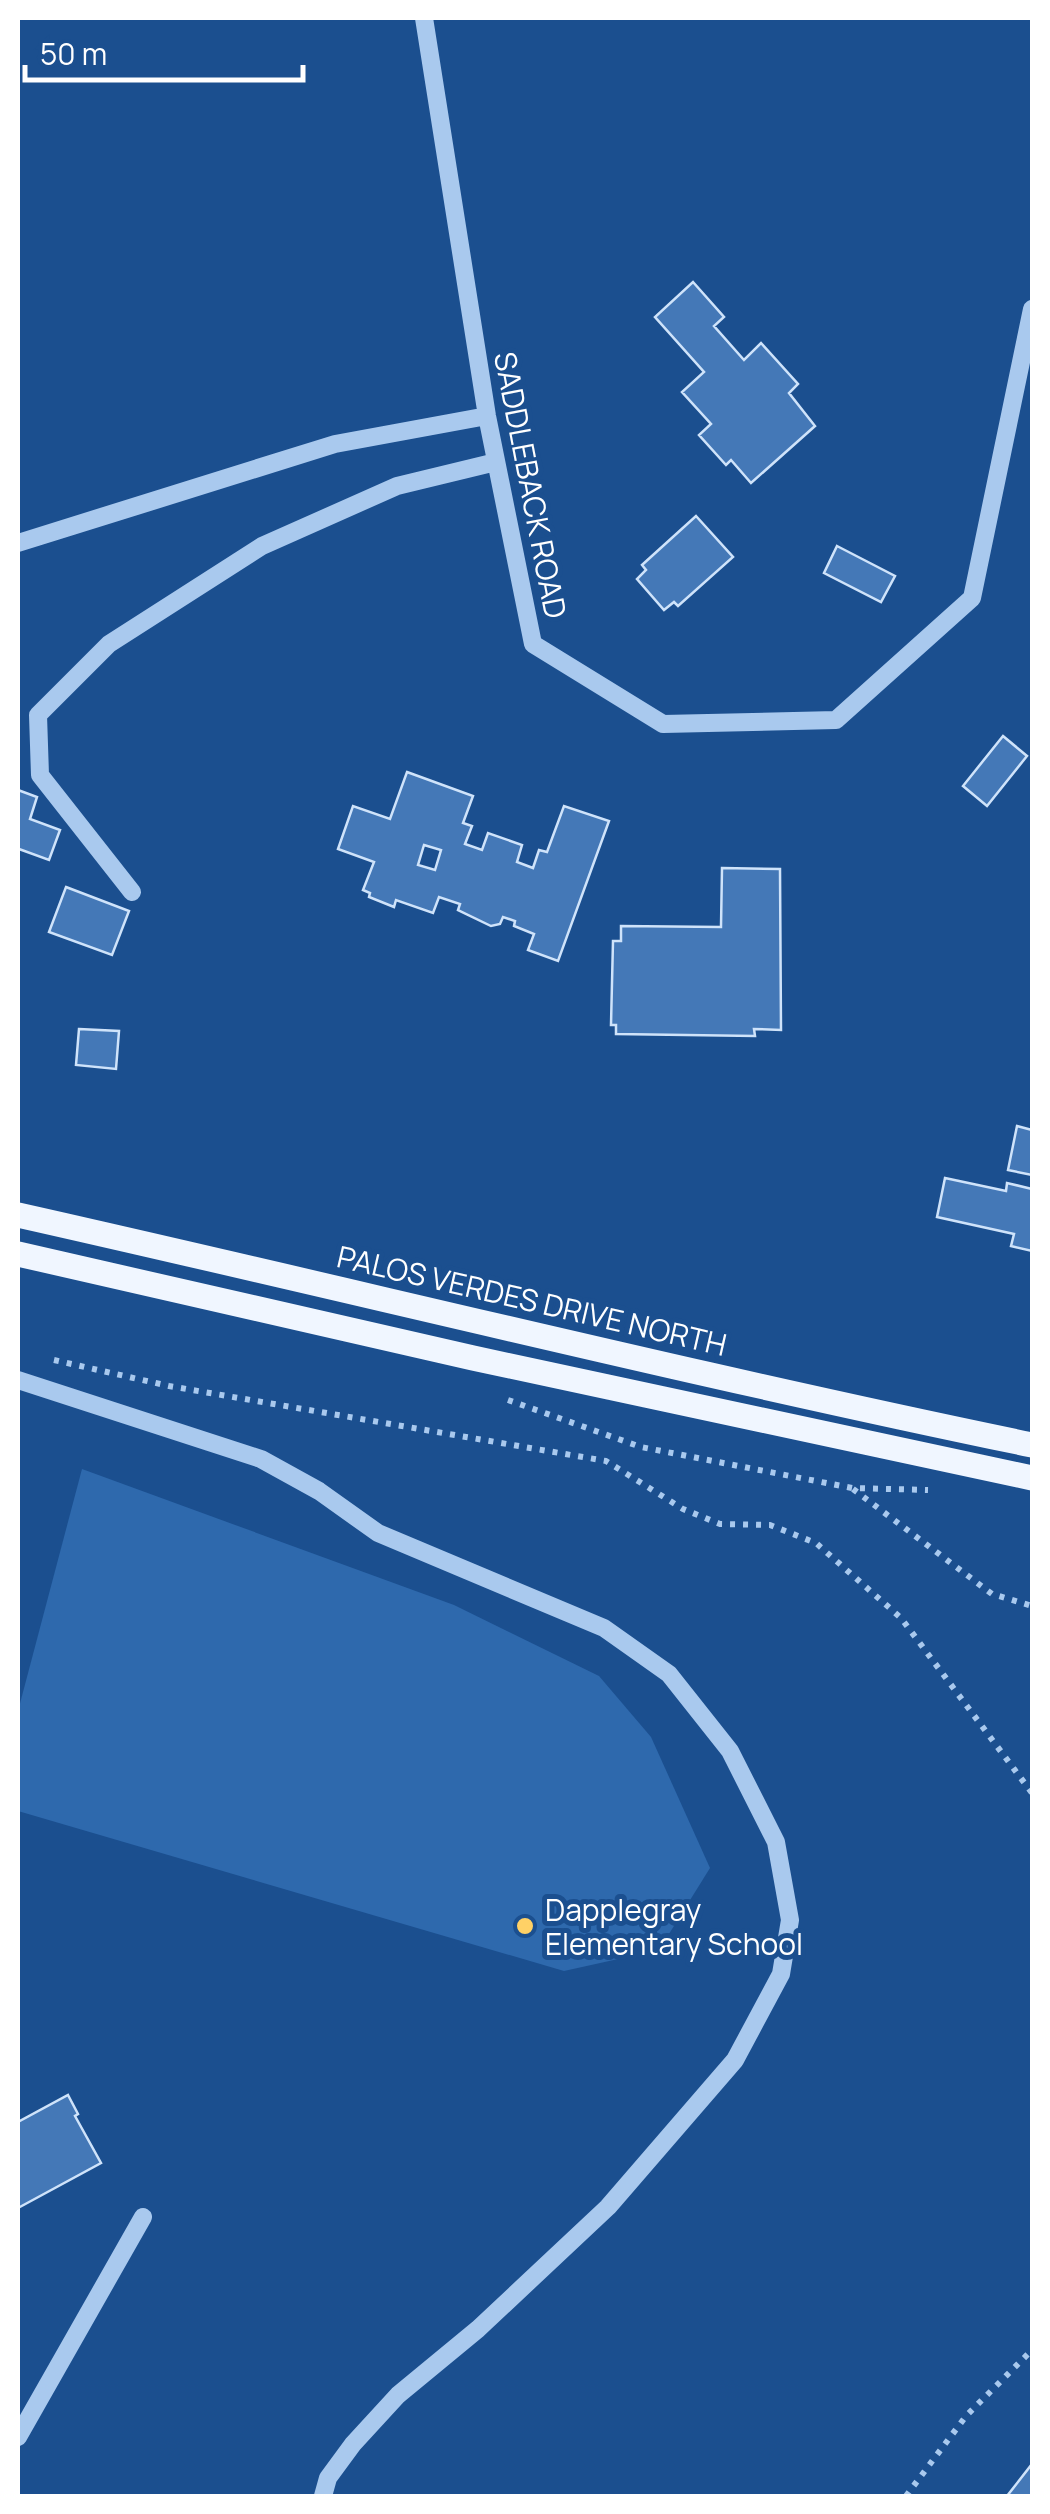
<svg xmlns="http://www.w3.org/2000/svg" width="1050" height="2514" viewBox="0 0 1050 2514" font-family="Manrope,sans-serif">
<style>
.green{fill:#2e69ad}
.building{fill:#4478b7;stroke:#cfe3fa;stroke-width:2.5;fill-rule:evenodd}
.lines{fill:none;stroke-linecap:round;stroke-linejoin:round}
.path{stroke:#a9c9ee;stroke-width:6;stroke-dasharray:5 8;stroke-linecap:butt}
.minor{stroke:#a9c9ee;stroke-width:18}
.major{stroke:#f0f6ff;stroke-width:25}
.poi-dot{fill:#ffd166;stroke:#1b4f8f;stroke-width:4}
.labels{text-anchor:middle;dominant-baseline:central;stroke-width:10;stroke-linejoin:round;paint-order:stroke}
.street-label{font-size:30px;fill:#fff;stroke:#1b4f8f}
.poi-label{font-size:30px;fill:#fff;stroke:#1b4f8f;text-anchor:start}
</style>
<rect width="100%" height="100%" fill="#1b4f8f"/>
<!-- green -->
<path class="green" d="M82 1469 454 1605 599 1676 651 1737 710 1868 659 1950 564 1971 18 1811V1711Z"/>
<!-- building -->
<path class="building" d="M693 282 724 317 714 326 744 360 761 343 798 384 789 393 815 426 751 483 731 460 726 465 699 435 711 424 682 392 704 372 655 317Z
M696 516 733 557 678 606 674 602 664 610 637 579 646 570 642 565Z
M837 546 895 576 881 602 824 573Z
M1003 736 1027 756 987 806 963 786Z
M407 772 473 796 463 823 472 826 465 844 482 850 488 833 522 845 517 862 533 868 539 850 547 852 564 806 609 821 558 961 528 950 534 934 514 926 515 921 503 917 500 924 491 926 458 910 460 904 439 897 433 913 396 900 394 907 369 897 370 893 363 890 374 862 338 849 353 806 390 819ZM424 845 441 850 435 870 418 865Z
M18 790 37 797 30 819 60 830 49 860 19 849 18 854Z
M722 868 780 869 781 1030 754 1029 755 1036 616 1034V1025H611L613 941H621V926L721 927Z
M66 887 129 911 112 955 49 932Z
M79 1029 119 1031 116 1069 76 1065Z
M1017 1126 1032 1130V1175L1008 1170Z
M945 1178 1006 1191 1007 1183 1032 1189V1251L1011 1246 1014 1234 937 1217Z
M68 2095 78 2114 75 2116 101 2163 18 2208V2122Z
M1032 2464V2496H1007Z"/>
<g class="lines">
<!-- path -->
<path class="path" d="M54 1360 169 1386 606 1461 683 1509 720 1524 770 1525 816 1543 901 1618 1032 1793
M508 1400 641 1447 852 1488 928 1490
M853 1489 992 1594 1032 1606
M906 2496 966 2416 1032 2350"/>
<!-- minor -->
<path class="minor" d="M424 18 487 416 533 644 663 724 836 720 972 598 1032 309
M18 543 335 444 487 416
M132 892 40 775 38 715 109 644 262 546 397 486 496 462
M18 1380 261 1459 319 1491 378 1533 604 1628 669 1674 730 1751 776 1842 790 1920 781 1974 735 2060 608 2207 478 2329 398 2395 353 2444 328 2478 323 2496
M18 2437 143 2217"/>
<!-- major -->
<path class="major" d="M18 1215C356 1291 693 1375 1032 1445
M18 1254 473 1358 1032 1478"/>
</g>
<!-- markers -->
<circle class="poi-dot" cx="525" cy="1926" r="10"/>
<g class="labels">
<!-- street labels -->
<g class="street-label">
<text transform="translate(531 485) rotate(79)">SADDLEBACK ROAD</text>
<text transform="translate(532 1300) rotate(13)">PALOS VERDES DRIVE NORTH</text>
</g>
<!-- poi labels -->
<g class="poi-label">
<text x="545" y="1909">Dapplegray<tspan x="545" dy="34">Elementary School</tspan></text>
</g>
</g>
<!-- border -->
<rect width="1050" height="2514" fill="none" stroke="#ffffff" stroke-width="40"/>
<!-- scale -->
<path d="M25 65v15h278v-15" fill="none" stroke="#ffffff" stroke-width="5"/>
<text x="40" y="65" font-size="30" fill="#ffffff" stroke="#1b4f8f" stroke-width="8" paint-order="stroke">50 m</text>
</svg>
